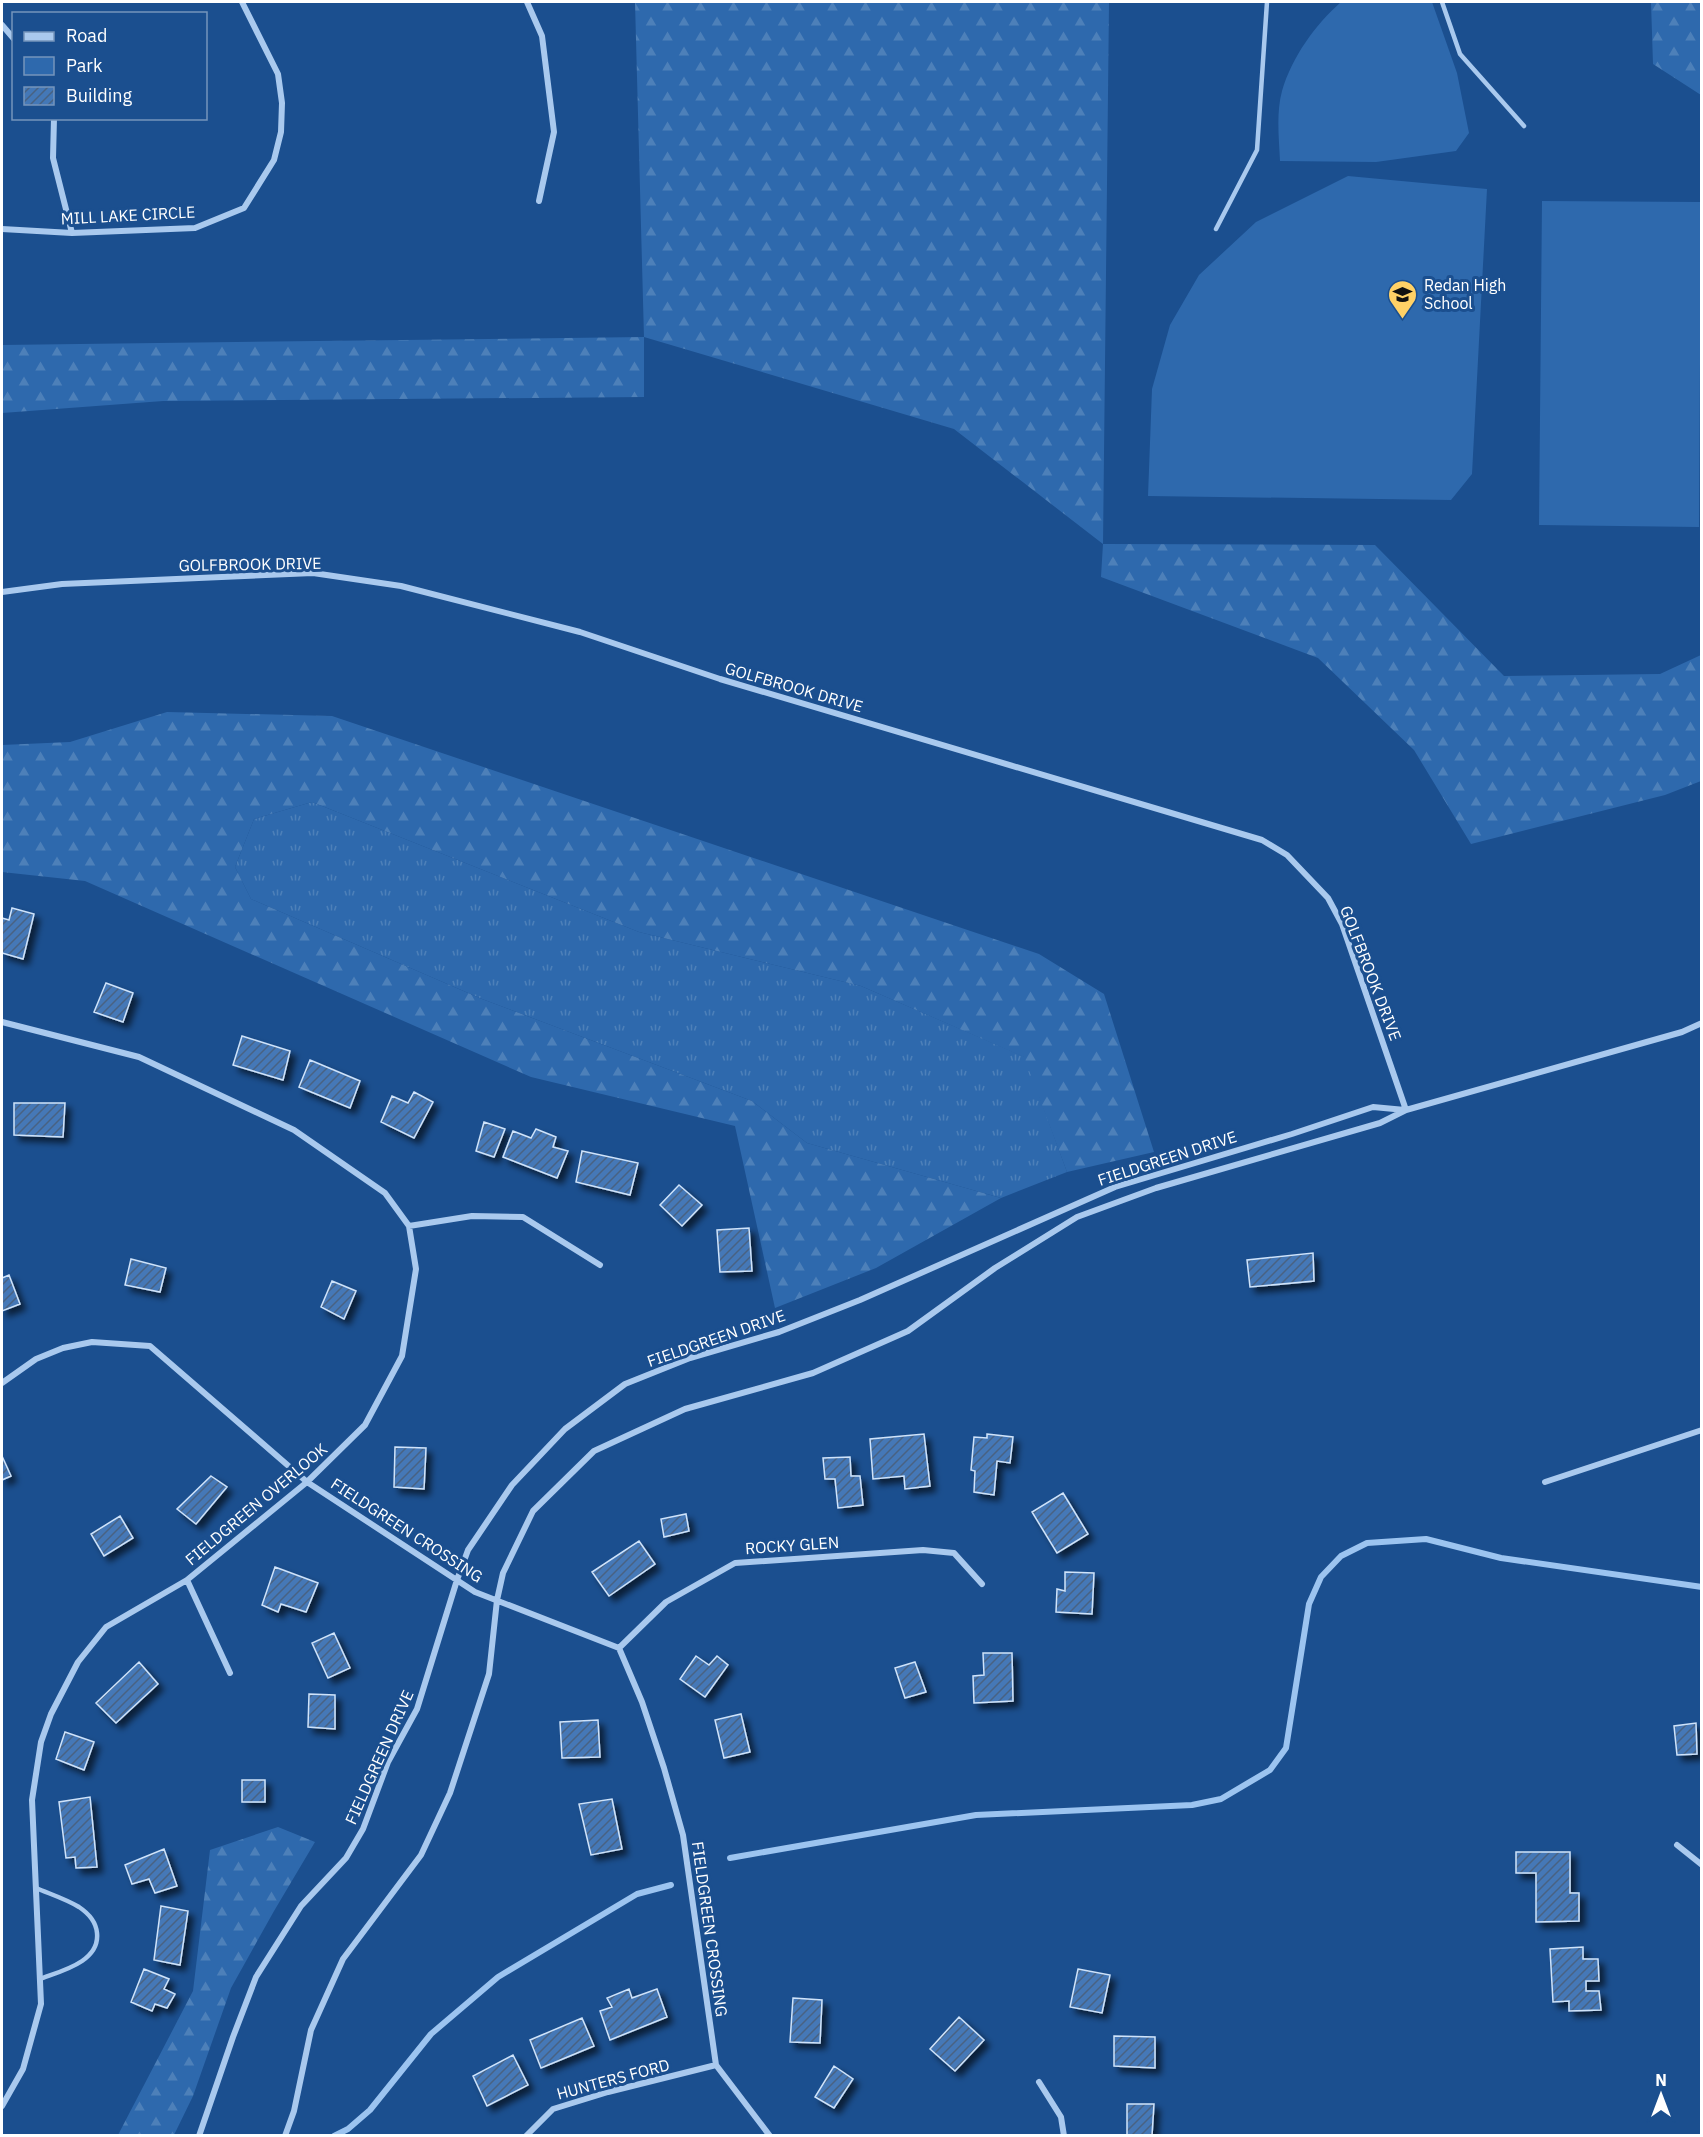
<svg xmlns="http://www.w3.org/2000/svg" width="1703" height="2137" viewBox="0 0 1703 2137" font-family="'IBM Plex Sans',sans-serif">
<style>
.grass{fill:url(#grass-tufts)}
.forest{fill:url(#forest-firs)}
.green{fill:#2e69ad}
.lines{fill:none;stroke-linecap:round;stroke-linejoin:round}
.stream{stroke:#9cc4f0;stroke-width:6}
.building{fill:url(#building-hatch);stroke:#cfe3fa;stroke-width:1.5;filter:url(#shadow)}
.service{stroke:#a9c9ee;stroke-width:4.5}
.minor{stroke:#a9c9ee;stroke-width:6}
.labels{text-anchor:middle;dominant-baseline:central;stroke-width:6;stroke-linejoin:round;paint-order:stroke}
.street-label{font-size:16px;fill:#fff;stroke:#1b4f8f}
.poi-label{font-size:16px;fill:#fff;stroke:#1b4f8f;text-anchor:start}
</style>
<defs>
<pattern id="grass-tufts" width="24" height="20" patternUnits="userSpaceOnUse" patternTransform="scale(1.5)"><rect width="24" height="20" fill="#2e69ad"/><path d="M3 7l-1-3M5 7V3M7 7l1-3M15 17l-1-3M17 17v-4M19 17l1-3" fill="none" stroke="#4d80b9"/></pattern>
<pattern id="forest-firs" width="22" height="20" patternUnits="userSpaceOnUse" patternTransform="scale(1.5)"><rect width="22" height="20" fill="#2e69ad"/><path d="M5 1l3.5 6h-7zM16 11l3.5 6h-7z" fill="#4d80b9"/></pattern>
<pattern id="building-hatch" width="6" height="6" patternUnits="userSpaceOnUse" patternTransform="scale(1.5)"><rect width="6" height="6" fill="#4478b7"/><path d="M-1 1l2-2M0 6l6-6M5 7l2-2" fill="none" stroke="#486282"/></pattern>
<filter id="shadow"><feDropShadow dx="5.5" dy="5.5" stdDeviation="3" flood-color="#0009"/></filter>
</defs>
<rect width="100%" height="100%" fill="#1b4f8f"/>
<!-- grass -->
<path class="grass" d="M312 802 639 932 861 986 1025 1057 1067 1172 1001 1198 807 1143 752 1101 482 999 251 899 235 867 254 819Z"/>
<!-- forest -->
<path class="forest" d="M635 2H1109L1103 544 1375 545 1504 676 1660 674 1701 655V781L1665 795 1471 844 1414 750 1318 658 1101 577 1103 544 954 429 644 337V397L163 401 2 413V345L644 337Z
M1651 2H1701V95L1653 64Z
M167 712 332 716 1039 954 1104 994 1154 1152 1067 1172 1024 1057 861 986 639 932 312 802 254 819 235 867 251 899 482 999 752 1101 807 1143 1001 1198 876 1268 775 1308 735 1126 531 1077 85 881 2 872V745L70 742Z
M278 1827 315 1842 274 1911 231 1988 193 2096 174 2135H118L193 1991 210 1850Z"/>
<!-- green -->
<path class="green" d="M1341 2H1432L1457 73 1469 133 1456 151 1376 162 1280 161C1279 139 1276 113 1282 91 1292 57 1315 25 1341 2Z
M1348 176 1487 189 1472 474 1451 500 1148 496 1152 389 1170 325 1199 275 1256 222Z
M1542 201 1701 202 1699 527 1539 525Z"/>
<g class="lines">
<!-- stream -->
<path class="stream" d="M730 1858 976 1815 1192 1805 1221 1799 1270 1770 1286 1748 1309 1604 1321 1577 1341 1556 1367 1543 1426 1539 1501 1558 1702 1587
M334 2136 348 2129 370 2110 431 2034 498 1977 637 1894 671 1885"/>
</g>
<!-- building -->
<path class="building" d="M12 908 34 914 23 959 2 953V918L9 920Z
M106 983 133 993 123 1022 94 1012Z
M242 1036 290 1051 283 1080 233 1065Z
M310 1060 360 1081 350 1108 299 1087Z
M414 1092 433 1102 414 1138 381 1122 392 1096 408 1103Z
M14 1103H65L63 1137 14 1135Z
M484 1122 505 1129 494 1157 476 1151Z
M536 1129 556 1137 553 1147 568 1151 557 1178 503 1157 513 1131 531 1138Z
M582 1151 638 1163 630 1195 576 1182Z
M679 1185 702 1205 682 1226 660 1205Z
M749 1228 752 1271 720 1272 717 1230Z
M1313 1253 1314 1281 1250 1287 1247 1260Z
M131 1259 166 1268 160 1292 125 1285Z
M9 1275 20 1304 2 1311V1278Z
M332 1281 356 1291 344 1319 321 1307Z
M924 1434 930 1486 905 1489 904 1476 873 1479 870 1439Z
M987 1434 1013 1437 1010 1463 997 1461 994 1495 974 1492 975 1471 971 1470 974 1437 987 1438Z
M395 1447 426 1448 424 1489 394 1487Z
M2 1456 11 1476 2 1480Z
M850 1457 851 1476H860L863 1505 838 1508 835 1479H825L823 1458Z
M211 1476 227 1487 196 1524 177 1509Z
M1063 1493 1088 1534 1057 1553 1032 1512Z
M686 1514 689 1531 664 1537 661 1519Z
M120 1516 133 1538 104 1556 91 1534Z
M639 1541 655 1564 609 1596 592 1572Z
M275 1567 318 1583 306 1612 281 1604 278 1612 262 1605Z
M1065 1572 1094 1573 1092 1614 1056 1612 1057 1589 1065 1591Z
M334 1633 350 1668 328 1678 312 1643Z
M983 1653H1012L1013 1701 974 1703 973 1676 984 1675Z
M696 1656 709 1665 717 1656 728 1665 705 1697 680 1679Z
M139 1662 158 1684 116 1723 96 1703Z
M915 1662 926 1692 905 1698 895 1668Z
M309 1694 335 1695V1729L308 1727Z
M741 1714 750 1752 724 1758 715 1720Z
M598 1720 600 1757 562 1758 560 1722Z
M1696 1723 1697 1754 1677 1755 1674 1726Z
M65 1732 94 1742 84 1770 56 1759Z
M242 1780H265V1802H242Z
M90 1797 97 1867 76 1868 75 1857 66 1858 59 1802Z
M612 1799 622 1849 591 1855 579 1804Z
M164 1849 177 1886 155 1893 149 1879 132 1884 125 1865Z
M1516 1852H1570V1893H1579V1921L1536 1922V1873H1516Z
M161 1906 188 1911 180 1965 154 1960Z
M1583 1947V1959H1598L1599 1981H1586V1991H1599L1601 2010 1569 2011V2001L1553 2002 1550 1949Z
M144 1969 169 1979 164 1989 175 1994 167 2008 155 2004 152 2011 131 2002Z
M1078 1969 1110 1975 1102 2013 1070 2007Z
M629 1989 632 1998 657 1989 667 2017 610 2040 600 2011 612 2007 607 1998Z
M793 1998 822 2000 820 2043 790 2042Z
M959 2017 984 2040 955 2071 930 2049Z
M582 2018 594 2046 541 2068 530 2040Z
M1114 2036 1155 2037V2068L1114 2066Z
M513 2055 528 2085 487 2106 473 2076Z
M834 2066 853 2079 834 2108 815 2097Z
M1127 2104H1154L1152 2135H1127Z"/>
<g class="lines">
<!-- service -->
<path class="service" d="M1442 2 1460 54 1524 126
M1216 229 1257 150 1267 2
M36 1888C50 1894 66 1899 79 1907 88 1913 96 1922 97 1933 100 1962 61 1971 40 1979"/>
<!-- minor -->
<path class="minor" d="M527 2 542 36 554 132 539 201
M2 25 14 39
M54 118 53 158 72 233
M2 229 72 233 195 228 244 208 274 160 281 132 282 103 278 74 242 2
M2 592 62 584 313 573 401 586 580 632 720 679 1262 840 1287 855 1328 898 1342 924 1406 1110
M2 1022 139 1057 294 1130 385 1193 409 1226 416 1269 402 1356 365 1425 307 1482 187 1580 106 1627 78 1662 51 1714 41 1742 32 1800 41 2004 23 2069 2 2106
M409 1226 472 1216 523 1217 600 1265
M2 1383 36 1359 63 1348 92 1342 150 1346 307 1482 475 1592 619 1648 642 1702 664 1768 683 1835 716 2065 770 2136
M1545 1482 1702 1430
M187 1580 230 1673
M619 1648 666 1602 735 1563 923 1550 954 1553 982 1584
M1677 1845 1702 1865
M1039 2082 1061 2117 1064 2136
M199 2136 233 2037 256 1977 301 1906 346 1858 363 1829 388 1762 417 1709 457 1580 468 1550 512 1485 565 1429 625 1384 690 1358 779 1332 860 1300 1115 1187 1292 1134 1373 1107 1405 1110
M285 2136 294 2111 311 2030 343 1959 421 1855 450 1793 489 1674 497 1600 503 1573 533 1511 594 1451 685 1409 813 1373 908 1331 995 1268 1077 1217 1156 1188 1380 1123 1406 1110 1682 1032 1702 1023
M526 2136 553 2109 608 2092 716 2065"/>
</g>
<!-- icons -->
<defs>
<symbol id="school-pin" viewBox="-11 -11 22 30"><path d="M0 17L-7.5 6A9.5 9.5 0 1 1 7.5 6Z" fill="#ffd166" stroke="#1b4f8f"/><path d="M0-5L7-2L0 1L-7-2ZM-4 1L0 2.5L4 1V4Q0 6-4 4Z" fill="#111"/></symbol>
</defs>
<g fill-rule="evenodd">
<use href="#school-pin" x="1386" y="278" width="33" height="45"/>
</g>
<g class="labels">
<!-- street labels -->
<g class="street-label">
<text transform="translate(128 215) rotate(-3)">MILL LAKE CIRCLE</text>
<text transform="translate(250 564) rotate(-1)">GOLFBROOK DRIVE</text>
<text transform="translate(794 687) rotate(16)">GOLFBROOK DRIVE</text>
<text transform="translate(1371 973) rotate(69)">GOLFBROOK DRIVE</text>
<text transform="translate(1167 1158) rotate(-18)">FIELDGREEN DRIVE</text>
<text transform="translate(716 1338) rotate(-19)">FIELDGREEN DRIVE</text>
<text transform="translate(256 1504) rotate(-40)">FIELDGREEN OVERLOOK</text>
<text transform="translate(407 1530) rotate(33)">FIELDGREEN CROSSING</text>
<text transform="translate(792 1545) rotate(-4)">ROCKY GLEN</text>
<text transform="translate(379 1757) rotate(-66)">FIELDGREEN DRIVE</text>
<text transform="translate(710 1929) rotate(82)">FIELDGREEN CROSSING</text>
<text transform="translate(613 2079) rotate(-15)">HUNTERS FORD</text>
</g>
<!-- poi labels -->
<g class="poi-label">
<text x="1424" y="285">Redan High<tspan x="1424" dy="18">School</tspan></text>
</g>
</g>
<!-- border -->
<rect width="1703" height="2137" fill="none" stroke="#ffffff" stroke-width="6"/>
<!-- legend -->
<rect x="12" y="12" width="195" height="108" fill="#1b4f8f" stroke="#7695bc" stroke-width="1.5"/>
<rect x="24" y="32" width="30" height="9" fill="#a9c9ee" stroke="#7695bc" stroke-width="1.5"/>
<text x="66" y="42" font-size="18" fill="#ffffff">Road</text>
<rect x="24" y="57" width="30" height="18" fill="#2e69ad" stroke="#7695bc" stroke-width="1.5"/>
<text x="66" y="72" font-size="18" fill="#ffffff">Park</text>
<rect x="24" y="87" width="30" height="18" fill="url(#building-hatch)" stroke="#7695bc" stroke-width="1.5"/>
<text x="66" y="102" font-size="18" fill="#ffffff">Building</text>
<!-- north arrow -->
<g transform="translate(1661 2095)" stroke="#1b4f8f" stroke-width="4.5" paint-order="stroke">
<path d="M0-4.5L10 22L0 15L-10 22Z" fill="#ffffff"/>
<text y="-9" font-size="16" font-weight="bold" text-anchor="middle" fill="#ffffff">N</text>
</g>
</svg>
